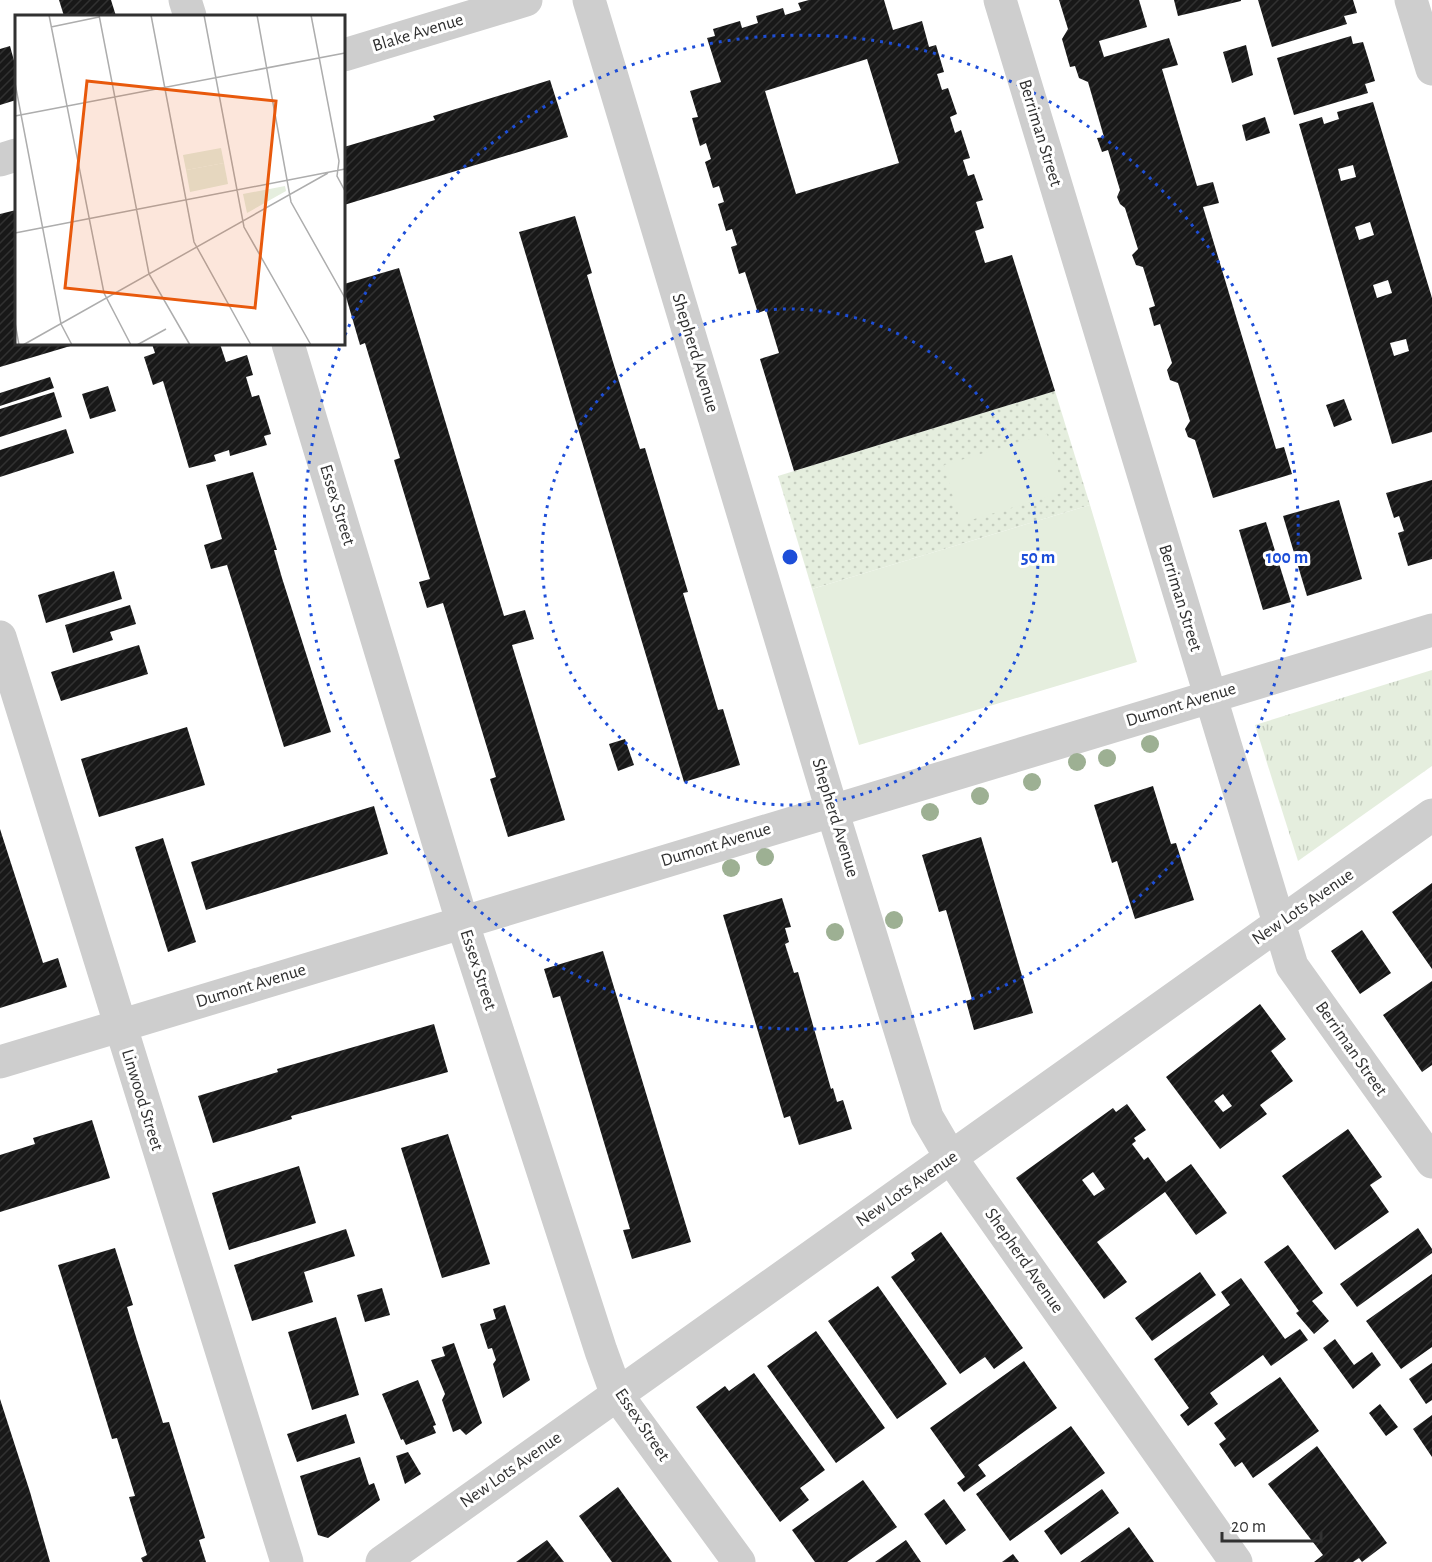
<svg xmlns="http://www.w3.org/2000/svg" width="1432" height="1562" viewBox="0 0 1432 1562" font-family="'Alegreya Sans',sans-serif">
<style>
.grass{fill:url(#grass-tufts)}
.park{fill:url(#park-dots)}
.garden{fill:#e5eede}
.building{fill:url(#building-hatch);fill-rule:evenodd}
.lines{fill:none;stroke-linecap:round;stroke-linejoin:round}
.minor{stroke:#cecece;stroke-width:33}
.tree{fill:#9db093}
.ring{fill:none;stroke:#1d4ed8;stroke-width:3;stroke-dasharray:3 6}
.labels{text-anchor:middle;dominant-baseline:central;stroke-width:6;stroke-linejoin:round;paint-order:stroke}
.street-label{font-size:18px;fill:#313131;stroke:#fff}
.inset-road{fill:none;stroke:#adadad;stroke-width:1.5}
.view{fill:#e8590c;fill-opacity:0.15;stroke:#e8590c;stroke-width:3}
.inset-edge{fill:none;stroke:#313131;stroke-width:3}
.centre{fill:#1d4ed8;stroke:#fff;stroke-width:3}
.ring-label{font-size:18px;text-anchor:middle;font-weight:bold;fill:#1d4ed8;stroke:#fff;stroke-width:6;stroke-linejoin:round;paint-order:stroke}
</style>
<defs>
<pattern id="grass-tufts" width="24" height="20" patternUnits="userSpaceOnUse" patternTransform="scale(1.5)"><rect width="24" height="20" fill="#e5eede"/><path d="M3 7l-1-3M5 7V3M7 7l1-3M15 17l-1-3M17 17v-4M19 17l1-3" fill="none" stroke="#c5cdbf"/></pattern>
<pattern id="park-dots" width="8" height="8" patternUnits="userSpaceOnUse" patternTransform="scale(1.5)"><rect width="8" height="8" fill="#e5eede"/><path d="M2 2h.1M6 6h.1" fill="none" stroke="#c5cdbf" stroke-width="1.8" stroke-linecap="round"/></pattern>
<pattern id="building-hatch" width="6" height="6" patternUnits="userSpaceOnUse" patternTransform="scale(1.5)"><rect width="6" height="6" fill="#181818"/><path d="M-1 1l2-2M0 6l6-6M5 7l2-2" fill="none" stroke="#313131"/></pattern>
</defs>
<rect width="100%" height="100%" fill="#fff"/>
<!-- grass -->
<path class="grass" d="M1432 670V766L1298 861 1255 725Z"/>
<!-- park -->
<path class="park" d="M1055 391 1090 505 812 589 778 476Z"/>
<!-- garden -->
<path class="garden" d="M1047 434 1064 492 961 523 944 465Z
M1090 505 1137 662 859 745 812 589Z"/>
<!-- building -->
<path class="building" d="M59 0H111L116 16H64Z
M809 0H884L893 30 922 21 929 47 936 45 944 72 937 74 942 90 948 88 957 114 950 117 955 133 961 130 970 158 963 160 968 176 974 174 983 200 976 202 984 228 975 231 985 263 1012 255 1055 391 794 471 760 359 779 353 766 310 758 313 745 272 739 274 731 247 737 245 732 229 726 231 718 204 724 202 719 186 713 188 705 162 711 159 706 143 700 146 692 118 698 117 690 91 721 82 707 38 715 36 713 29 740 21 742 28 758 23 756 16 783 8 785 15 801 10 798 3ZM867 59 899 163 796 194 765 91Z
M1059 0H1139L1147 27 1099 41 1104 57 1169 38 1178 65 1162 69 1197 186 1213 182 1219 203 1203 207 1276 449 1284 447 1292 474 1213 498 1195 440 1188 437 1185 429 1190 421 1178 383 1170 380 1167 370 1172 363 1160 324 1154 326 1149 308 1155 306 1143 267 1136 265 1132 255 1138 249 1125 208 1120 204 1117 197 1120 190 1108 150 1102 152 1097 138 1104 137 1088 82 1079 78 1075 66 1070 67 1062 39 1068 29Z
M1174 0H1241V1L1178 16Z
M1258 0H1353L1357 13 1344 16 1347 24 1272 47Z
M1351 36 1353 44 1363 42 1369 61 1375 81 1365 84 1368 93 1294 115 1277 58Z
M1246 45 1253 75 1232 83 1223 52Z
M10 46 16 68V100L0 105V49Z
M550 80 568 137 344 205V147L435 120 433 116Z
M1373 102 1432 298V432L1392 444 1299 124 1322 117 1324 124 1339 119 1337 112ZM1353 165 1356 177 1341 181 1338 169ZM1370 222 1374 235 1359 240 1355 227ZM1388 280 1392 293 1377 298 1373 285ZM1406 339 1409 351 1394 356 1390 343Z
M1265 117 1270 133 1246 141 1242 125Z
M16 210V344H77L0 367V214Z
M575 216 592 273 587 275 613 362 640 449 645 448 688 592 683 593 718 710 723 709 740 765 684 782 519 232Z
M399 268 504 616 525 610 534 639 512 645 565 820 508 837 490 779 496 777 443 603 427 608 419 582 430 579 394 460 400 458 365 343 360 345 344 290V284Z
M152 344H220L226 362 247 355 253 375 246 377 252 397 259 395 271 434 264 436 267 445 230 456 229 450 214 455 216 461 189 468 163 381 153 385 144 357 155 353Z
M50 377 54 388 0 406V393Z
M108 386 116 411 90 419 82 394Z
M54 392 62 417 0 437V409Z
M1344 399 1352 420 1334 427 1326 405Z
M66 429 74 453 0 477V450Z
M253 472 277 550H274L282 578 331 732 284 747 227 565 211 569 204 545 222 539 206 485Z
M1432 480V559L1408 566 1398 533 1404 531 1399 516 1394 518 1386 493Z
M1339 500 1362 579 1307 596 1283 516Z
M1266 522 1291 602 1263 610 1239 530Z
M114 571 122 599 46 623 38 595Z
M130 605 136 624 110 632 113 640 73 653 65 625Z
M139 645 148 674 61 701 51 672Z
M187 727 205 785 99 817 81 759Z
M625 739 634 765 618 771 609 744Z
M1153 786 1171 844 1176 843 1194 900 1135 919 1117 861 1112 863 1094 805Z
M374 806 388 854 206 910 191 862Z
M0 829 43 963 58 958 67 987 0 1008Z
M981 837 1033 1013 974 1030 966 1001 972 999 946 910 939 912 922 855Z
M163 838 196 942 168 952 135 847Z
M1432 883V969L1392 912Z
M782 898 791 927 785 928 789 942 785 944 794 973 798 972 831 1089 833 1088 837 1102 843 1100 852 1129 799 1145 790 1116 784 1118 723 915Z
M1362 930 1391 973 1360 994 1331 951Z
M603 951 691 1242 632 1259 623 1230 630 1229 560 996 553 998 544 969Z
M1432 981V1065L1422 1072 1383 1015Z
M1260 1004 1286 1039 1271 1051 1293 1081 1260 1105 1267 1114 1220 1149 1166 1077ZM1223 1094 1232 1106 1223 1112 1214 1101Z
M434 1024 448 1072 291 1116 292 1119 213 1143 198 1096 278 1072 277 1069Z
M1127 1104 1146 1130 1134 1138 1136 1141 1132 1144 1144 1160 1148 1157 1166 1182 1191 1164 1227 1213 1196 1235 1165 1192 1097 1242 1127 1282 1104 1299 1016 1178 1113 1108 1116 1112ZM1093 1172 1105 1189 1094 1196 1082 1180Z
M92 1120 110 1178 0 1212V1155L35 1144 33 1138Z
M1348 1129 1382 1177 1370 1185 1389 1212 1335 1250 1282 1176Z
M448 1134 490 1264 442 1278 401 1148Z
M299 1166 316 1223 229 1250 212 1193Z
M1418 1228 1432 1249V1253L1357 1307 1340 1284Z
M346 1229 355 1256 304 1272 313 1302 252 1321 234 1265Z
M941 1232 1023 1348 994 1369 985 1357 960 1374 891 1277 915 1260 911 1253Z
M1288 1245 1323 1293 1312 1301 1329 1321 1314 1334 1296 1313 1299 1311 1264 1262Z
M115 1248 133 1305 127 1307 136 1337 163 1423 169 1422 205 1538 199 1540 206 1562H143L141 1558 147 1555 129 1497 135 1496 117 1438 112 1439 58 1265Z
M1200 1272 1216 1295 1152 1341 1135 1318Z
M1432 1274V1347L1401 1369 1366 1321Z
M1241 1278 1285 1339 1300 1329 1308 1340 1271 1366 1263 1355 1210 1393 1218 1404 1188 1426 1180 1415 1189 1408 1154 1359 1230 1305 1221 1292Z
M878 1286 947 1384 897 1419 828 1321Z
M382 1288 390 1315 365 1322 357 1295Z
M505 1305 530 1380 503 1398 493 1364 496 1360 492 1348 488 1349 480 1324 496 1319 493 1309Z
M336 1317 359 1395 312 1410 288 1332Z
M816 1331 885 1428 836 1463 767 1366Z
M1335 1339 1354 1365 1372 1352 1381 1365 1353 1389 1323 1348Z
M454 1343 482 1423 466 1435 460 1429 453 1432 442 1400 445 1394 431 1360 445 1356 442 1347Z
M1024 1361 1057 1408 978 1465 986 1476 964 1492 957 1483 965 1477 930 1428Z
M1432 1363V1400L1426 1404 1409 1379Z
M754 1373 825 1470 800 1488 809 1500 780 1522 696 1407 725 1386 729 1391Z
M1280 1377 1319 1431 1253 1478 1242 1462 1235 1467 1219 1444 1226 1439 1214 1423Z
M418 1380 436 1425 433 1426 436 1433 406 1445 403 1439 401 1440 382 1394Z
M0 1399 30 1492 50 1562H0Z
M1380 1404 1398 1427 1386 1436 1369 1413Z
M346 1414 355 1443 297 1462 287 1434Z
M1432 1415V1457L1413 1429Z
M1071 1426 1105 1473 1010 1541 976 1494Z
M1317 1446 1387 1543 1362 1562 1359 1558 1353 1562H1314L1323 1555 1268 1484Z
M408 1452 421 1474 405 1484 396 1456Z
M360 1457 369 1485 374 1483 380 1500 328 1538 318 1535 300 1476Z
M863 1480 897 1527 847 1562H815L792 1530Z
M618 1487 672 1562H612L579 1516Z
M1102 1489 1119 1513 1061 1555 1044 1531Z
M944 1499 966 1530 946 1545 924 1514Z
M1129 1527 1154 1562H1080Z
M547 1540 564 1562H516Z
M906 1540 921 1562H875Z
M1013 1554 1019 1562H1002Z"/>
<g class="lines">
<!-- minor -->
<path class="minor" d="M185 0 190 16
M589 0 832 810 927 1117 951 1158 1236 1562
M1000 0 1292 966 1432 1162
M1411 0 1432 69
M344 55 526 0
M0 160 16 155
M288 344 462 921 601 1351 617 1395 739 1562
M0 637 287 1562
M0 1062 1432 630
M382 1562 1432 815"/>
</g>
<!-- trees -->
<g class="tree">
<circle cx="1150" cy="744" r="9"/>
<circle cx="1107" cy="758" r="9"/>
<circle cx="1077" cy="762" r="9"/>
<circle cx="1032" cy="782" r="9"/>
<circle cx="980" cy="796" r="9"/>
<circle cx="930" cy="812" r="9"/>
<circle cx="765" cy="857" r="9"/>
<circle cx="731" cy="868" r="9"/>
<circle cx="894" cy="920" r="9"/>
<circle cx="835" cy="932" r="9"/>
</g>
<!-- distance rings -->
<g class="ring">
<circle cx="790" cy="557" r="248"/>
<path d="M345 335A497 497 0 1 1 340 347"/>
</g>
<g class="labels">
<!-- street labels -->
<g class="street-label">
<text transform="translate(418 33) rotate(-17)">Blake Avenue</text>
<text transform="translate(1040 133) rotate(73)">Berriman Street</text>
<text transform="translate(695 353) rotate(73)">Shepherd Avenue</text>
<text transform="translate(337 505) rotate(73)">Essex Street</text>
<text transform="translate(1180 598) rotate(73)">Berriman Street</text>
<text transform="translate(1181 705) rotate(-17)">Dumont Avenue</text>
<text transform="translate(835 818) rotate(73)">Shepherd Avenue</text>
<text transform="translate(716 845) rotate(-17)">Dumont Avenue</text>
<text transform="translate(1303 907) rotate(-35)">New Lots Avenue</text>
<text transform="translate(478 970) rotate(72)">Essex Street</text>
<text transform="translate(251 986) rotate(-17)">Dumont Avenue</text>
<text transform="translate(1351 1049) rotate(55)">Berriman Street</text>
<text transform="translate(142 1100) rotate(73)">Linwood Street</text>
<text transform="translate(907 1189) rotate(-35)">New Lots Avenue</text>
<text transform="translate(1024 1261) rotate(55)">Shepherd Avenue</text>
<text transform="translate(642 1425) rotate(56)">Essex Street</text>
<text transform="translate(511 1470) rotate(-35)">New Lots Avenue</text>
</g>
</g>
<!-- overview -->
<g transform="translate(15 15)">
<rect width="330" height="330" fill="#fff"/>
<path d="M270 171 271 176 232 198 228 179Z" fill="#e5eede"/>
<path d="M206 133 209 148 171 155 168 140Z" fill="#e5eede"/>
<path d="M209 148 213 169 175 177 171 155Z" fill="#e5eede"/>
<path class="inset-road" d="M34 0 89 278 116 330M84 0 134 259 175 330M136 0 179 227 236 330M189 0 229 212 296 330M242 0 276 187 330 283M296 0 324 146 322 161 330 176M36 12 84 2M0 68 46 309 57 330M0 101 330 38M0 218 330 154M0 308 4 330M8 330 313 158M122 330 151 314"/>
<path class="view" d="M72 66 261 86 240 293 50 273Z"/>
<rect width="330" height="330" class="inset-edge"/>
</g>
<circle cx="790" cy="557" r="9" class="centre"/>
<g class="ring-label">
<text x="1038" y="563">50 m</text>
<text x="1287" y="563">100 m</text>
</g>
<!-- scale -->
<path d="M1222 1532v9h99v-9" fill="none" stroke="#313131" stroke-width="3"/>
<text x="1231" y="1532" font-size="18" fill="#313131" stroke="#ffffff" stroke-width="4.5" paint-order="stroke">20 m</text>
</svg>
